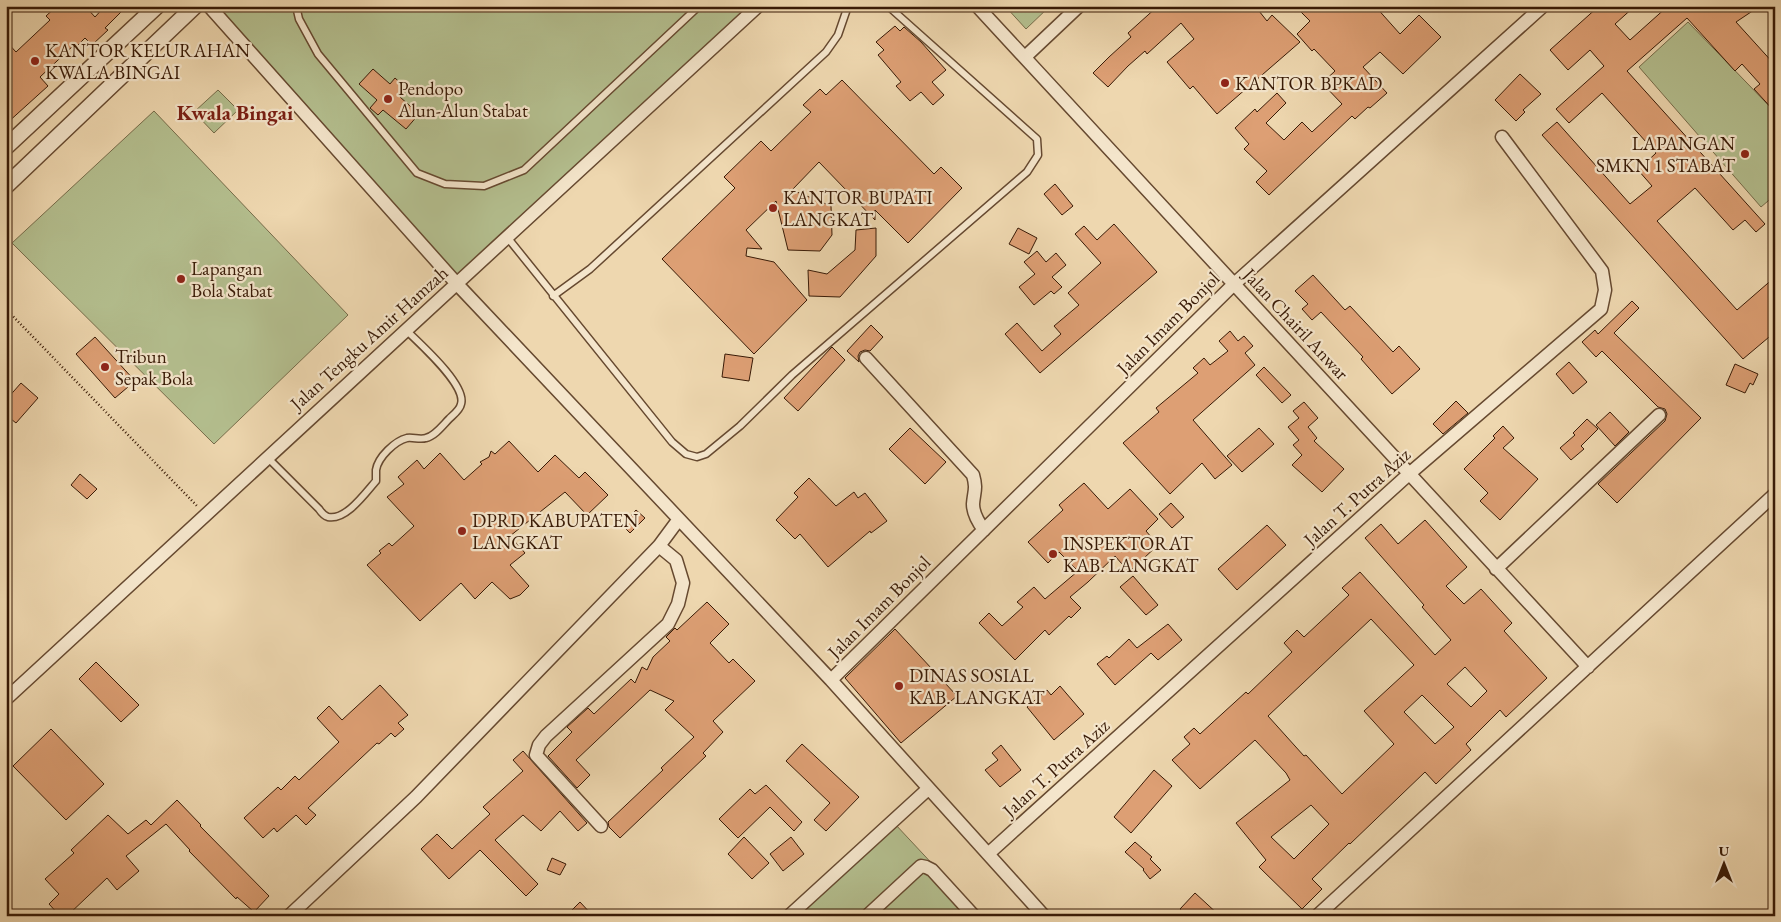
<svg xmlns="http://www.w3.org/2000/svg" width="1781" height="922" viewBox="0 0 1781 922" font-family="'EB Garamond',serif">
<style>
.green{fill:#b4bf8f;stroke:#766c4a}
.building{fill:#dd9f74;stroke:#381a06;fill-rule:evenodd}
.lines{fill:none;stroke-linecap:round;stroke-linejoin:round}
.service-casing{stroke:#664930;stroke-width:9}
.minor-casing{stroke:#664930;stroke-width:15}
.tertiary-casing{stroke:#664930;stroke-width:18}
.path{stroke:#381a06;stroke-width:2.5;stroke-dasharray:1 2.5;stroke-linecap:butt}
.service{stroke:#f4e5cb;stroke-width:6}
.minor{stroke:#f4e5cb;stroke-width:12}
.tertiary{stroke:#f4e5cb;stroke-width:15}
.poi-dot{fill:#8f2418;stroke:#f4e5cb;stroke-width:2}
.labels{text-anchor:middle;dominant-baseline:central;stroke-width:4.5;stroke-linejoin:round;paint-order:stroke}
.poi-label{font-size:19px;fill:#381a06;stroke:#f4e5cb;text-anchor:start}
.street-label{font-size:19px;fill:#381a06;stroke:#f4e5cb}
.quarter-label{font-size:21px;font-weight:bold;fill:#7a1f14;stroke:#f4e5cb}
</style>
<rect width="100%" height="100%" fill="#eed7af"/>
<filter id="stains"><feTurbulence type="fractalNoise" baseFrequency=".004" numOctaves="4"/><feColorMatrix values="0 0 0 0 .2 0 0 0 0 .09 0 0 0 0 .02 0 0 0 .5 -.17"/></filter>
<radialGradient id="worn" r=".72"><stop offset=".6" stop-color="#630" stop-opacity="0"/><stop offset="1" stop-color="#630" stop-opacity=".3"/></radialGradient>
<!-- green -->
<path class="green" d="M213 6H755L457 278Z
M1005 6H1050L1026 29Z
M1688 22 1775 112V195L1761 207 1639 67Z
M218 90 238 110 214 133 194 112Z
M154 111 348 315 214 444 12 243Z
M895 824 981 916H795Z"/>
<!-- building -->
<path class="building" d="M57 6H85L95 17 105 6H127L105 28 108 30 92 45 85 38 76 47 74 45 40 77 48 86 6 124V41L16 52 50 20 46 16Z
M1158 6H1255L1267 21 1272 15 1300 42 1217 114 1193 86 1190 89 1167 62 1194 39 1181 23 1147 54 1145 51 1128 66 1108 87 1093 73 1109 57 1131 37 1128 33Z
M1295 6H1375L1400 34 1419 15 1441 37 1403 74 1380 52 1363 67 1387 93 1370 108 1368 107 1355 119 1352 116 1269 195 1256 182 1267 171 1244 149 1249 144 1235 128 1255 109 1257 112 1277 93 1286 103 1266 123 1284 140 1302 122 1312 132 1342 104 1322 83 1335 71 1314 49 1312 51 1297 34 1310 21Z
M1599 6H1635L1615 24 1630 40 1668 6H1760L1736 22 1775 65V112L1754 89 1760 84 1742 64 1735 71 1687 18 1627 71 1765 224 1756 232 1745 220 1733 230 1695 188 1657 221 1737 310 1775 277V332L1743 359 1542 135 1557 122 1630 204 1652 186 1638 170 1656 153 1602 93 1569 123 1556 109 1604 66 1590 50 1568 70 1550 50Z
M895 26 900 31 904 27 921 42 946 70 932 82 944 95 933 105 921 92 910 101 896 86 901 82 878 55 884 50 876 42Z
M373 69 390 84 395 78 407 89 400 97 419 114 406 129 383 110 378 115 370 108 377 100 359 84Z
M1520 74 1541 94 1523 110 1525 112 1516 121 1495 100Z
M842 80 934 174 941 167 962 188 908 243 875 210V220L819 162 792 190 831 206 832 235 820 251 788 250 776 201 746 230 762 249 747 248 746 256 774 262 807 300 754 354 662 259 735 188 724 177 761 141 771 151 811 112 803 105 820 89 826 95Z
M1055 184 1073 206 1062 215 1044 194Z
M1114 224 1157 272 1040 373 1005 334 1017 323 1042 351 1061 334 1054 326 1079 305 1068 293 1101 263 1075 234 1084 226 1097 240Z
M876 228V256L840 297 809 296 808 270 827 274 855 250 856 230Z
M1018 228 1037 238 1029 254 1009 244Z
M1037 251 1046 262 1056 253 1066 265 1052 277 1062 287 1054 294 1051 291 1034 305 1019 287 1035 274 1024 262Z
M1313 275 1345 310 1350 306 1393 352 1399 346 1420 369 1392 394 1361 359 1363 357 1321 312 1312 320 1302 309 1308 304 1295 291Z
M1632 301 1639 308 1614 333 1701 418 1617 503 1598 484 1665 421 1667 414 1665 409 1658 407 1602 351 1596 357 1582 342 1595 330 1598 334Z
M871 325 883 337 870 351 865 350 860 352 858 356 859 362 847 351Z
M1230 331 1238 341 1244 336 1253 346 1245 353 1255 365 1193 420 1232 465 1215 479 1202 463 1170 494 1123 443 1159 412 1156 408 1198 373 1193 368 1204 358 1210 365 1228 351 1219 341Z
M95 337 135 381 115 398 76 354Z
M832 347 845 360 798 411 784 398Z
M725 354 753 358 749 381 722 377Z
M1569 362 1587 382 1573 394 1556 374Z
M1735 364 1758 374 1753 385 1750 383 1745 393 1726 385Z
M1264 367 1291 395 1282 403 1256 375Z
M21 383 38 398 16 423 6 415V400Z
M1456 401 1468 413 1443 434 1433 424Z
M1304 402 1318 418 1308 427 1317 438 1314 441 1344 469 1322 492 1292 465 1302 455 1293 445 1299 440 1288 427 1299 418 1293 411Z
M1610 412 1629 432 1615 446 1596 425Z
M1587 419 1598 429 1581 446 1584 449 1571 460 1560 448 1575 435 1573 433Z
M1503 426 1514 438 1503 448 1538 479 1500 520 1480 501 1488 493 1464 469 1495 438 1493 436Z
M910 428 946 462 925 484 889 449Z
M1259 428 1274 444 1242 472 1227 456Z
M509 441 538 472 555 455 579 478 585 472 608 495 587 515 565 492 510 536 525 553 510 565 529 586 520 595 510 599 492 582 475 599 461 583 420 621 367 565 381 553 379 551 389 543 392 546 414 526 387 497 404 484 398 477 417 460 424 469 440 453 464 480 482 464 480 462 489 457 491 451 495 454Z
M80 474 97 489 87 499 71 485Z
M809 478 836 506 854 492 858 498 865 493 887 521 871 533 870 531 828 567 800 534 795 539 776 520 798 497 794 493Z
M1084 483 1108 509 1130 489 1158 519 1146 531 1158 545 1129 572 1115 556 1088 582 1070 597 1081 608 1071 618 1069 616 1049 635 1045 630 1015 660 979 623 989 613 1002 626 1023 607 1017 602 1034 587 1045 599 1078 571 1059 552 1048 563 1028 542 1063 510 1059 505Z
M1171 503 1184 517 1172 528 1159 514Z
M636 510 645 518 630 533 622 525Z
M1425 520 1467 567 1446 586 1464 604 1481 589 1512 623 1504 631 1547 678 1506 717 1500 710 1466 744 1471 750 1436 784 1425 772 1350 844 1349 843 1312 879 1322 889 1302 909 1259 867 1266 860 1236 823 1290 780 1286 773 1255 740 1200 789 1172 760 1190 744 1184 737 1194 728 1200 734 1246 692 1248 694 1292 652 1284 643 1297 630 1304 637 1349 595 1342 588 1360 572 1435 655 1451 640 1422 607 1424 605 1365 538 1381 524 1398 544ZM1371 619 1414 665 1364 711 1394 744 1342 794 1306 755 1304 756 1268 716ZM1465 667 1487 691 1471 707 1447 684ZM1422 695 1454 727 1435 744 1404 712ZM1311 805 1329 824 1294 859 1271 837Z
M1267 525 1286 545 1237 590 1218 569Z
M1133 576 1158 605 1146 615 1120 587Z
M707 602 729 624 710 643 729 663 733 659 755 681 713 721 723 732 703 753 706 756 620 838 609 827 608 822 663 770 661 768 694 737 665 710 674 701 650 690 576 760 590 775 577 788 548 756 572 732 567 727 588 708 594 714 631 679 635 683 642 667 647 670 653 657 670 641 666 637 675 628 677 630Z
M1168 624 1182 640 1158 660 1151 653 1115 685 1097 664 1107 656 1109 658 1129 639 1137 648Z
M895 629 957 696 901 743 845 678Z
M96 662 139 705 121 722 79 679Z
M380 685 408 715 398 723 404 729 395 737 391 733 379 744 377 743 308 808 316 815 306 825 296 815 277 832 274 828 263 838 244 818 278 787 281 790 295 776 299 780 339 742 317 718 329 706 342 720Z
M1060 686 1084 714 1054 740 1027 707 1047 690 1051 695Z
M51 729 104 784 66 820 13 766Z
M802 744 859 797 826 831 814 820 830 803 786 761Z
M1001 745 1021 770 1000 787 985 770 998 760 992 753Z
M523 751 587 823 578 831 560 811 541 831 523 815 495 840 538 884 526 896 480 850 449 879 421 849 437 834 452 849 490 814 483 807 523 771 513 760Z
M1154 770 1172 786 1131 833 1114 817Z
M766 785 802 822 794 831 770 807 738 838 719 819 750 789 755 794Z
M177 800 201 825 200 826 269 896 254 912 237 897 236 899 189 851 190 850 166 824 126 856 139 871 117 890 107 878 67 916H60L49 904 59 894 45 879 74 853 71 850 108 815 128 834 146 820 151 825Z
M744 837 769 863 752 879 728 854Z
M791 837 804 854 783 871 770 854Z
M1135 842 1152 857 1150 859 1161 870 1150 879 1143 870 1144 869 1125 852Z
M552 858 566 864 560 875 547 870Z
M1195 893 1220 916H1187L1180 909Z
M580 902 593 916H566Z"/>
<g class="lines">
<defs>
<path id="service" d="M296 6 299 19 318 54 417 173 445 184 484 186 524 170 699 6
M507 237 672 442 686 454 697 457 706 454 740 426 792 375 1027 172 1038 155 1037 139 888 6
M553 296 590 269 826 52 838 35 848 6
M267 457 319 509C321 512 325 516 328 517 346 521 366 492 376 481 376 478 376 473 376 470 378 457 395 441 407 438 413 437 420 440 426 438 435 436 443 425 449 419 453 415 460 410 461 404 467 385 419 343 406 330"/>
<path id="minor" d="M209 6 457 284 831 680 1044 916
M977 6 1588 667
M1025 57 1079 6
M866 358 973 475C977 489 974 491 973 504 973 514 978 522 984 530
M1496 569 1659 415
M831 680 1233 285 1543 6
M6 699 758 6
M601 826 536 755 539 745 546 736 668 624 678 604 683 583 676 560 659 546
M988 854 1409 474 1601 309 1605 290 1602 271 1502 137
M289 916 416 797 659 546 679 519
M789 916 928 789
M867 916 921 866 926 867 932 870 974 916
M1317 916 1775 494"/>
<path id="tertiary" d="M6 147 157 6
M6 186 195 6"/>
</defs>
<!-- service casing -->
<use href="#service" class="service-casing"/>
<!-- minor casing -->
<use href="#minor" class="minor-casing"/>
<!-- tertiary casing -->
<use href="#tertiary" class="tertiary-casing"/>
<!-- path -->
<path class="path" d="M6 309 197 506"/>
<!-- service -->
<use href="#service" class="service"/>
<!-- minor -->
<use href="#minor" class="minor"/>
<!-- tertiary -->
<use href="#tertiary" class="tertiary"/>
</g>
<!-- markers -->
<g class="poi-dot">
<circle cx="35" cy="61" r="5"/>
<circle cx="1225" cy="83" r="5"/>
<circle cx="388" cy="99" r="5"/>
<circle cx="1745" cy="154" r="5"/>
<circle cx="773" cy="208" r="5"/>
<circle cx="181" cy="279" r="5"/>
<circle cx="105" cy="367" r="5"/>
<circle cx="462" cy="531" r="5"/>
<circle cx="1053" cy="554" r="5"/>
<circle cx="899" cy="686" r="5"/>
</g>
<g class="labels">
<!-- poi labels -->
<g class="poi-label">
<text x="45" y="50">KANTOR KELURAHAN<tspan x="45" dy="22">KWALA BINGAI</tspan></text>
<text x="1235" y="83">KANTOR BPKAD</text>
<text x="398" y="88">Pendopo<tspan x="398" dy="22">Alun-Alun Stabat</tspan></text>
<text x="1735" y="143" text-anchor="end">LAPANGAN<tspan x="1735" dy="22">SMKN 1 STABAT</tspan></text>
<text x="783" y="197">KANTOR BUPATI<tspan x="783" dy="22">LANGKAT</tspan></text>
<text x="191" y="268">Lapangan<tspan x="191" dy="22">Bola Stabat</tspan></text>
<text x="115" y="356">Tribun<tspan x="115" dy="22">Sepak Bola</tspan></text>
<text x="472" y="520">DPRD KABUPATEN<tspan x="472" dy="22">LANGKAT</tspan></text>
<text x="1063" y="543">INSPEKTORAT<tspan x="1063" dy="22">KAB. LANGKAT</tspan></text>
<text x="909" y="675">DINAS SOSIAL<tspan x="909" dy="22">KAB. LANGKAT</tspan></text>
</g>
<!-- street labels -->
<g class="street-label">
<text transform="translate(1168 323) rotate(-45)">Jalan Imam Bonjol</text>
<text transform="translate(1296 324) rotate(47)">Jalan Chairil Anwar</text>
<text transform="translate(369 338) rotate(-42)">Jalan Tengku Amir Hamzah</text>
<text transform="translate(1357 497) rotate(-42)">Jalan T. Putra Aziz</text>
<text transform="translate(879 607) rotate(-45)">Jalan Imam Bonjol</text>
<text transform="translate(1056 768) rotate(-42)">Jalan T. Putra Aziz</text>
</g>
<!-- quarter labels -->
<g class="quarter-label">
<text x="235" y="112">Kwala Bingai</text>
</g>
</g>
<!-- margin -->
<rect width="1781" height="922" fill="none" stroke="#eed7af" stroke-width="25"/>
<rect x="8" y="8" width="1766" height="907" fill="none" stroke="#381a06" stroke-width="2.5"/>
<rect x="12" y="12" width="1756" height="897" fill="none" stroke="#381a06"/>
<!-- north arrow -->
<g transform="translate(1724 864)" stroke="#f4e5cb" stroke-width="4" paint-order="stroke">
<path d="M0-4L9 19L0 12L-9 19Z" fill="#381a06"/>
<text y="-8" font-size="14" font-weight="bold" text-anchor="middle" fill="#381a06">U</text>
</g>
<rect width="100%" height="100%" filter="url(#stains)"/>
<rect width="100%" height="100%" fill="url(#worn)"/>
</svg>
